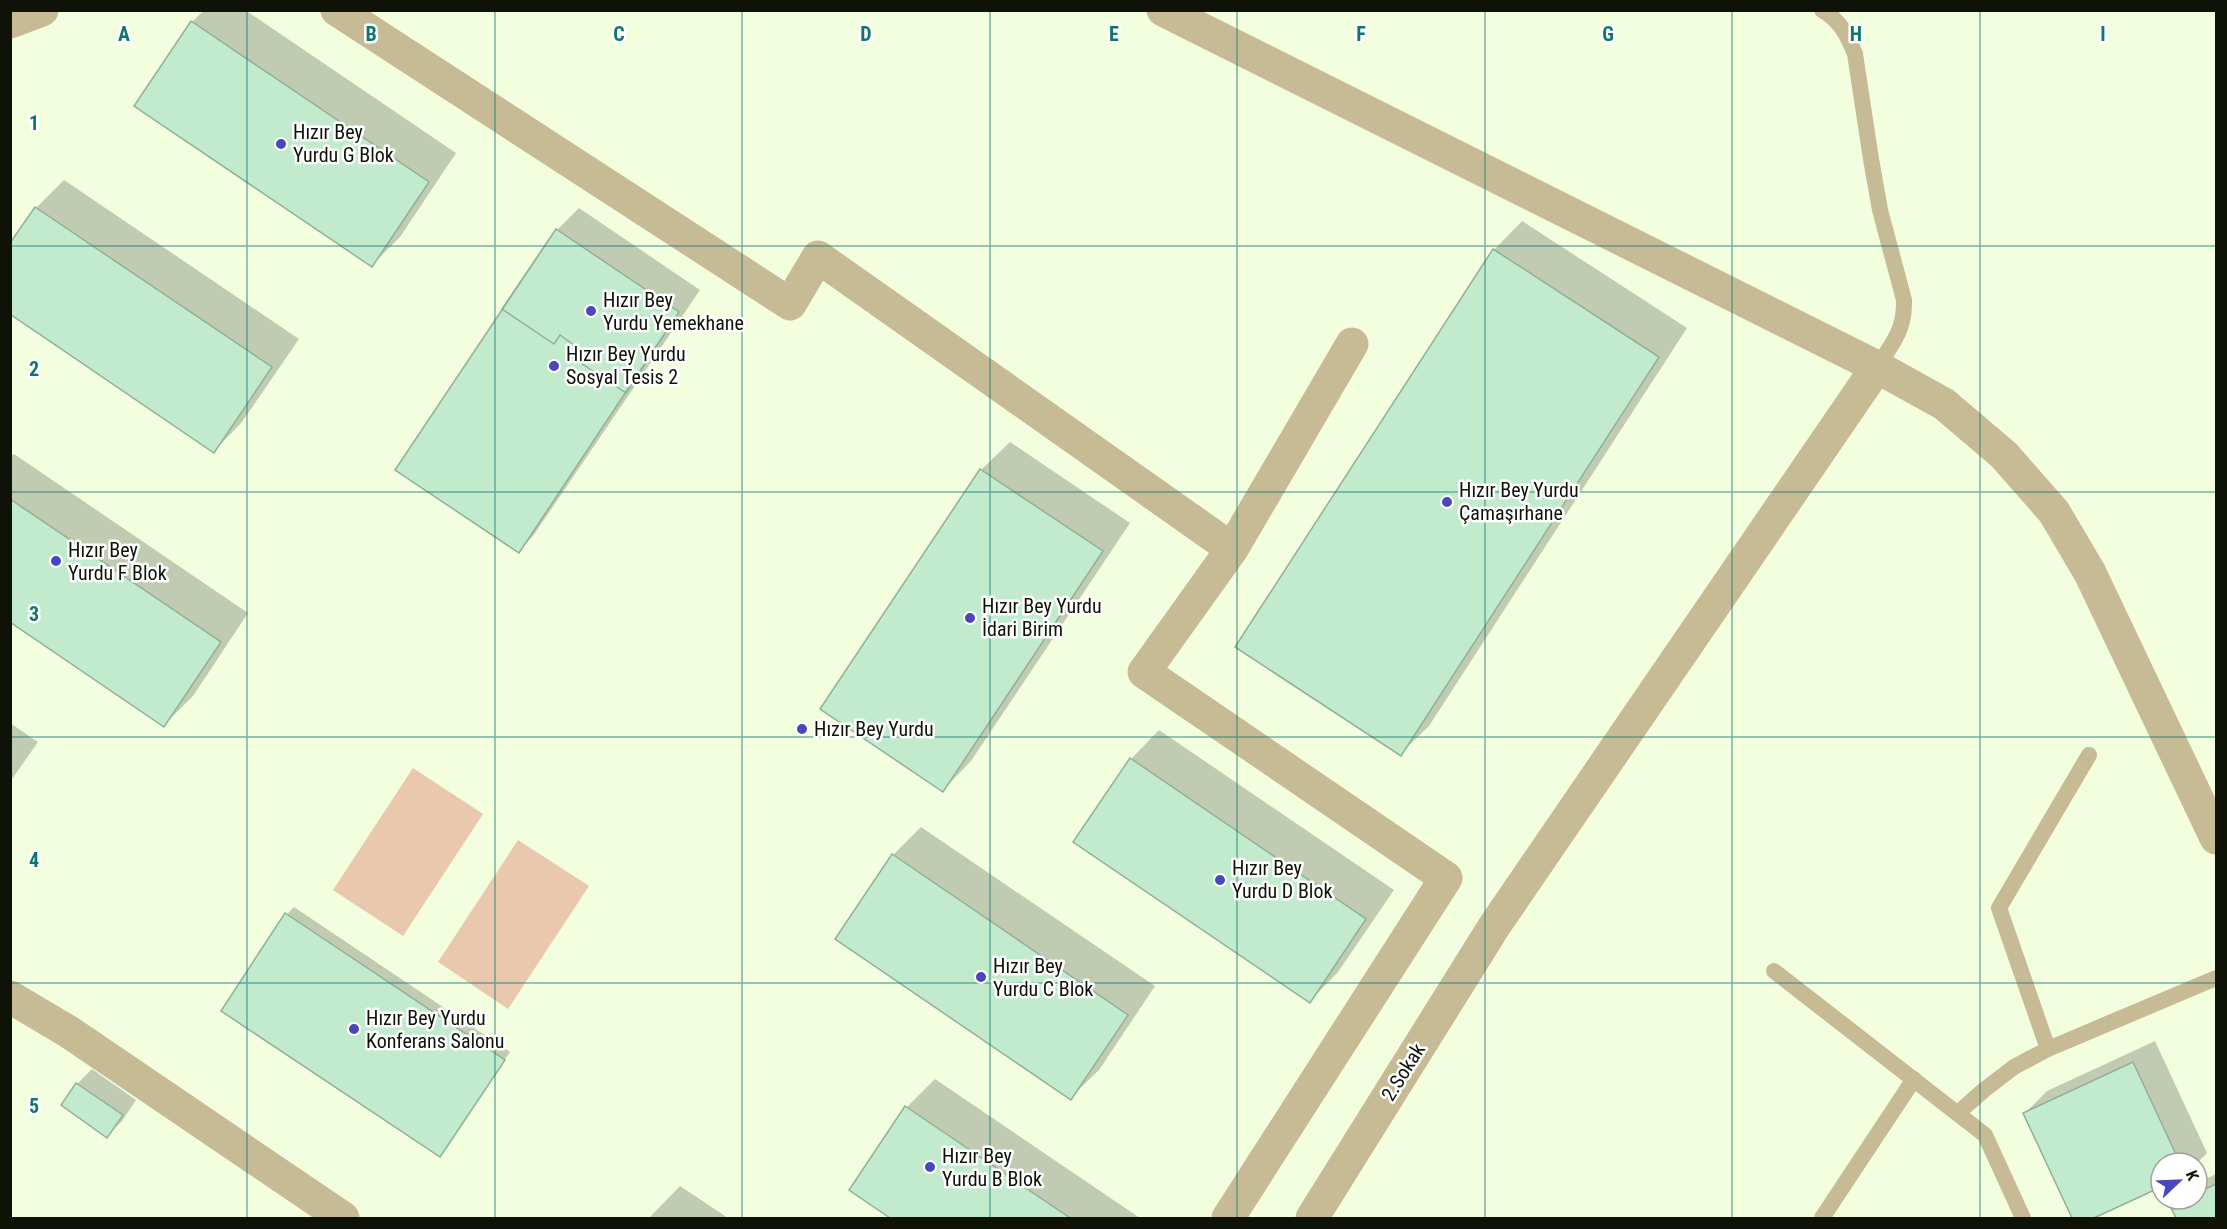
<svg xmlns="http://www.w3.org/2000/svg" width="2227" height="1229" viewBox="0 0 2227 1229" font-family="'Roboto Condensed',sans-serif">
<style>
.green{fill:#eac8ad}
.shadow{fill:#0003}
.building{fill:#c2ebce;stroke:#91af9a;stroke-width:1.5}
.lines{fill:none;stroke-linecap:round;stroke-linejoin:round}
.service{stroke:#c7bb95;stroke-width:16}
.minor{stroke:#c7bb95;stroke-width:33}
.grid{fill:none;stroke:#0f766e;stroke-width:1.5;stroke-opacity:0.55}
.poi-dot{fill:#4a46bc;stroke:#fff;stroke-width:2}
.labels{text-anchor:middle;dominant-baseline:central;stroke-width:5;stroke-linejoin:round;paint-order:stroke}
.poi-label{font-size:20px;fill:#0e1207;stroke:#fff;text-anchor:start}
.street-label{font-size:20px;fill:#0e1207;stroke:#fff}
.grid-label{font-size:20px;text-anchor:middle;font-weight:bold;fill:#0f766e;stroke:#fff;stroke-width:5;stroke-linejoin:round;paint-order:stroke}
</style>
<rect width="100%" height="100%" fill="#f2fede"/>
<!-- green -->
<path class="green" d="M413 768 483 814 403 936 333 890Z
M518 840 589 886 508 1009 438 962Z"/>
<!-- shadow -->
<path class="shadow" d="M204 10H245L456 153 400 237 372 265 192 22Z
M64 180 299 339 242 422 214 451 36 208Z
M579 208 700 290 533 536 519 551 557 230Z
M1522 221 1687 328 1429 726 1400 754 1494 250Z
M1010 442 1130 523 971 761 943 790 981 470Z
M14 454 248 613 193 696 164 725 10 620V457Z
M10 723 38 742 10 782Z
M1159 730 1394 890 1338 972 1310 1001 1131 759Z
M921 827 1155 986 1099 1070 1070 1098 893 855Z
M294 907 510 1052 447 1148 440 1155 287 914Z
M2155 1041 2207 1153 2197 1163H2161V1186L2091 1218H2074L2025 1113 2047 1091Z
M92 1069 136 1100 122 1121 107 1136 63 1105 77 1084Z
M935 1079 1140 1218H893L851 1190 907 1107Z
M2216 1174V1218H2178L2172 1206 2179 1199H2197V1183Z
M680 1186 728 1218H649Z"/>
<!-- building -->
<path class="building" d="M191 21 429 182 372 267 134 106Z
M35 207 272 367 214 453 10 314V243Z
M556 229 679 312 519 553 395 470Z
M556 229 679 312 626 393 569 355 575 346 560 335 554 344 502 309Z
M1493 249 1659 357 1401 756 1235 647Z
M980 469 1103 551 943 792 820 709Z
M10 499 221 642 164 727 10 622Z
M1130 758 1366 919 1310 1003 1073 842Z
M892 854 1128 1015 1071 1100 835 939Z
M285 913 505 1060 440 1157 221 1011Z
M2133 1062 2180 1163H2161V1187L2094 1218H2072L2023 1113Z
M76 1083 123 1115 107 1138 61 1105Z
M905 1106 1070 1218H890L849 1190Z
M2216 1184V1218H2176L2170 1206 2185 1199H2197V1193Z"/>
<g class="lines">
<!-- service -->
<path class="service" d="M1822 10C1840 20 1848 36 1855 54L1871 159 1880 210 1904 300C1905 329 1893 343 1877 367
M1774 971 1985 1135 2023 1218
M2048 1049 1999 908 2089 755
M1958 1113 1984 1090 2014 1067 2048 1049 2216 978
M1822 1218 1914 1079"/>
<!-- minor -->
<path class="minor" d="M337 10 790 304 818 257 1232 549 1352 344
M1163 10 1877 367 1944 404 2004 455 2054 512 2090 573 2216 838
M10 22 42 10
M10 997 69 1032 343 1218
M1228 1218 1446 878 1144 672 1232 549
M1312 1218 1495 925 1877 367"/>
</g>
<!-- grid -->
<path class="grid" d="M247 10V1218M495 10V1218M742 10V1218M990 10V1218M1237 10V1218M1485 10V1218M1732 10V1218M1980 10V1218M10 246H2216M10 492H2216M10 737H2216M10 983H2216"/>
<!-- markers -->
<g class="poi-dot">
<circle cx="281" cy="144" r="6"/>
<circle cx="591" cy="311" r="6"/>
<circle cx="554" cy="366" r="6"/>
<circle cx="1447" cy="502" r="6"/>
<circle cx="56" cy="561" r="6"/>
<circle cx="970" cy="618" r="6"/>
<circle cx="802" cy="729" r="6"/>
<circle cx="1220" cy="880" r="6"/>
<circle cx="981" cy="977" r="6"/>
<circle cx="354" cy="1029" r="6"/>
<circle cx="930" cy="1167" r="6"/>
</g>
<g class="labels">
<!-- poi labels -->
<g class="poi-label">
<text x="293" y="132">Hızır Bey<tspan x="293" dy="23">Yurdu G Blok</tspan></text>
<text x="603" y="300">Hızır Bey<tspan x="603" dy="23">Yurdu Yemekhane</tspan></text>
<text x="566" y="354">Hızır Bey Yurdu<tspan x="566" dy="23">Sosyal Tesis 2</tspan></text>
<text x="1459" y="490">Hızır Bey Yurdu<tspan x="1459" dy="23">Çamaşırhane</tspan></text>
<text x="68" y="550">Hızır Bey<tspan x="68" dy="23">Yurdu F Blok</tspan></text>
<text x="982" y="606">Hızır Bey Yurdu<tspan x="982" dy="23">İdari Birim</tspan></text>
<text x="814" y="729">Hızır Bey Yurdu</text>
<text x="1232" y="868">Hızır Bey<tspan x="1232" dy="23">Yurdu D Blok</tspan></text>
<text x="993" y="966">Hızır Bey<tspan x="993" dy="23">Yurdu C Blok</tspan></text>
<text x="366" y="1018">Hızır Bey Yurdu<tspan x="366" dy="23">Konferans Salonu</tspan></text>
<text x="942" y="1156">Hızır Bey<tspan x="942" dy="23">Yurdu B Blok</tspan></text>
</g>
<!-- street labels -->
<g class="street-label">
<text transform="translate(1403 1072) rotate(-58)">2.Sokak</text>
</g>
</g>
<g class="grid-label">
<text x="124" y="41">A</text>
<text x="371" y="41">B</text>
<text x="619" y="41">C</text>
<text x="866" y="41">D</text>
<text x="1114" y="41">E</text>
<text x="1361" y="41">F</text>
<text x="1608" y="41">G</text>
<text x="1856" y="41">H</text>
<text x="2103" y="41">I</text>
<text x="34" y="130">1</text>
<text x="34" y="376">2</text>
<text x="34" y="621">3</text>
<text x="34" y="867">4</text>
<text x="34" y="1113">5</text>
</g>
<!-- border -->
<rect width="2227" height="1229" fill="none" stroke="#0e1207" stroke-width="24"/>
<!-- north arrow -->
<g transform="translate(2179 1181) rotate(67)"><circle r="28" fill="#ffffff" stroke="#9fa09c" stroke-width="1.5"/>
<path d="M0-4.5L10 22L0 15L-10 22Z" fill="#4a46bc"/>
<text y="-9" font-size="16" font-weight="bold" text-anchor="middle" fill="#0e1207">K</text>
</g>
</svg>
